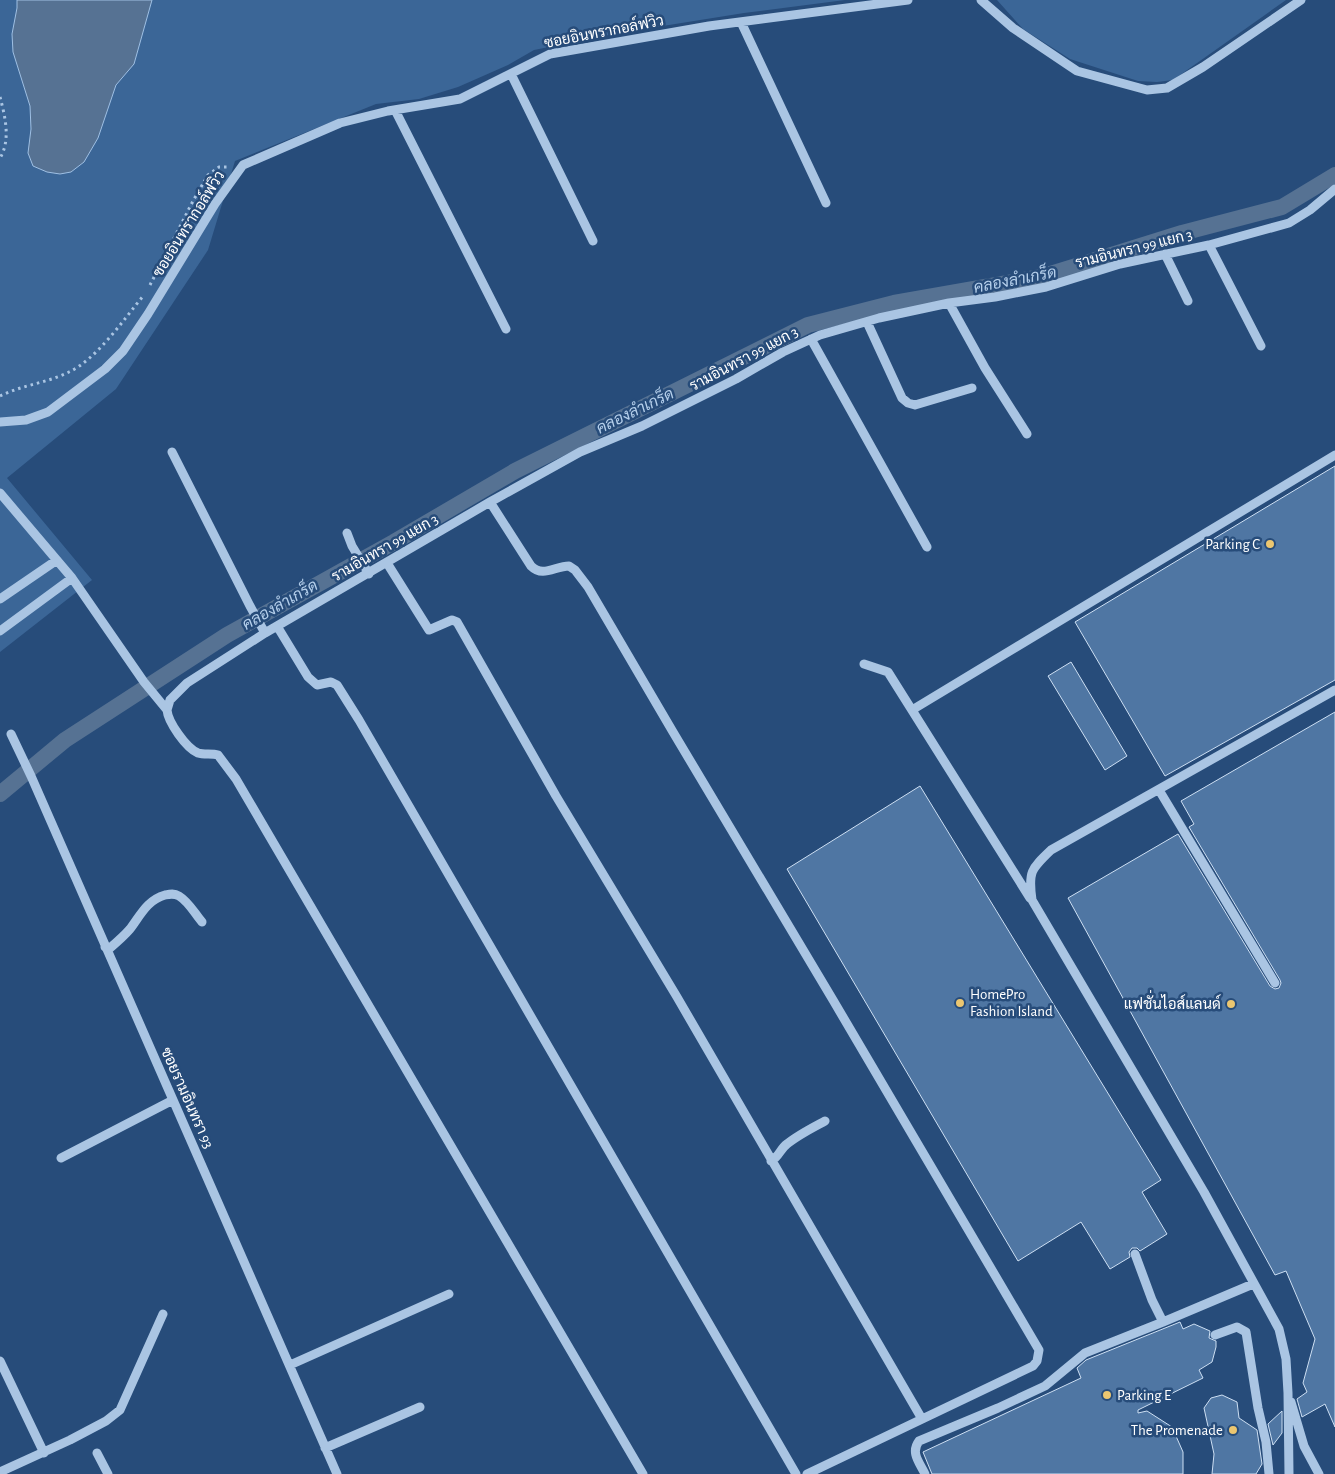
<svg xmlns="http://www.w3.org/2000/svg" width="1335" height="1474" viewBox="0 0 1335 1474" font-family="'Alegreya Sans',Sarabun,sans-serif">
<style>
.green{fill:#3b6697}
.water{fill:#567293;stroke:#9fc0e4}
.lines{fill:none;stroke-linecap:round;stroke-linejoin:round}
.canal{stroke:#567293;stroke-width:16}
.building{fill:#4f76a3;stroke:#cddff3}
.path{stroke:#aac5e3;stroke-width:3;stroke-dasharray:2.5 4;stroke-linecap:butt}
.minor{stroke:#aac5e3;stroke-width:9}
.poi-dot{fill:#ebc670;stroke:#274c7a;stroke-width:2}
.labels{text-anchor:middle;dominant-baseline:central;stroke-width:5;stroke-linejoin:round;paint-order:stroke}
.street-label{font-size:15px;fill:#fff;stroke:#274c7a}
.poi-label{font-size:15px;fill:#fff;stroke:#274c7a;text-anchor:end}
.water-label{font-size:16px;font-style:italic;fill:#b5cfeb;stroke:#274c7a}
</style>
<rect width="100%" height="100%" fill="#274c7a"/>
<!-- green -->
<path class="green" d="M0 0H845L744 13 619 33 534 50 508 65 458 87 419 99 376 104 235 161 208 250 116 389 7 478 92 580 0 652Z
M997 0H1286L1173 80 1157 82 1138 81 1070 59 1023 29Z"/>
<!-- water -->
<path class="water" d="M17 0H152L134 64 116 85 98 138 84 162 71 172 60 174 47 172 33 166 28 153 31 129 30 106 13 52 12 34 17 8Z"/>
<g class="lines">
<!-- canal -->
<path class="canal" d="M0 794 65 740 227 635 394 542 515 471 808 325 894 303 1041 277 1182 233 1282 207 1335 175"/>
</g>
<!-- building -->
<path class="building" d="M1335 466V680L1165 776 1075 622Z
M1071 662 1127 756 1105 770 1048 676Z
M1335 712V1427L1325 1404 1302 1417 1297 1399 1307 1392 1303 1383 1315 1339 1286 1271 1275 1275 1068 898 1178 834 1270 986 1275 989 1279 988 1281 983 1280 980 1189 827 1194 824 1181 801Z
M920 786 1161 1180 1142 1192 1167 1234 1140 1251 1137 1248H1132L1129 1252 1130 1257 1110 1269 1081 1222 1018 1261 787 869Z
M1180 1322 1183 1329 1194 1324 1210 1331 1209 1338 1216 1341V1347L1212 1362 1199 1370 1203 1378 1138 1410V1413L1147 1411 1172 1427 1183 1452V1474H932L923 1452 1081 1378 1077 1368 1086 1360Z
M1222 1395 1237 1402 1239 1418 1257 1430 1262 1464 1256 1474H1212L1214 1454 1204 1408 1211 1398Z
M1282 1411V1433L1273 1445 1268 1424Z"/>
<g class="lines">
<!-- path -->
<path class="path" d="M0 97C5 116 11 140 0 158
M150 285 193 201 208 175 219 167H227
M0 396C22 385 47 383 69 372 97 359 124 319 144 295"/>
<!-- minor -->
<path class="minor" d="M981 0 1013 28 1077 71 1147 90 1167 88 1203 67 1301 0
M741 22 826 203
M511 74 593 241
M395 110 506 329
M1209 245 1261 346
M1165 254 1188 301
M949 303 985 368 1027 434
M867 322 902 398 908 403 915 405 972 388
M811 339 927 547
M0 422 26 420 48 412 105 369 123 351 148 314 215 204 243 165 340 123 388 111 460 99 550 54 709 26 908 0
M172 452 250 606 265 633
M0 493 72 578 144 682 167 710C168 722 186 748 198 753 204 755 212 753 218 755L236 779 643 1474
M490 502 531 566C543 578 555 566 569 566L575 570 588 587 673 732 833 1000 1039 1350 1037 1361 1033 1366 807 1474
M347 533 352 546 369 574
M387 563 429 630 452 620 457 622 556 796 677 997 922 1419
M0 599 57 560
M277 626 308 677 317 685 331 682 337 685 359 720 796 1474
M0 631 72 578
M864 664 888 672 1030 898
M167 710 170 700 187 683 265 633 490 502 580 452 642 426 736 379 783 352 820 335 879 318 949 303 995 297 1046 287 1120 264 1209 245 1289 223 1310 210 1335 189
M912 710 1335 455
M11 734 31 776 337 1474
M1159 790 1275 983
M105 947 110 948C117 942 124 936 130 929 140 916 147 900 165 895 170 894 174 893 179 896 189 902 195 914 202 922
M61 1158 173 1100
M771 1161C779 1157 780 1149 787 1144 798 1135 812 1128 825 1121
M1135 1254 1152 1300 1163 1322
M1215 1335 1237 1327 1246 1332 1258 1408 1266 1442 1269 1474
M0 1361 44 1453
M290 1365 449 1294
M1291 1402 1304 1446 1319 1474
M325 1448 420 1407
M97 1453 108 1474
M0 1472 70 1440 106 1421 120 1410 163 1314
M925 1474C920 1463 910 1453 919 1441L998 1408 1045 1386 1085 1353 1163 1322 1253 1284
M1289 1474 1288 1393 1286 1359 1279 1329 1204 1192 1032 900C1028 872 1031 869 1051 850L1335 690"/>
</g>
<!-- markers -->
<g class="poi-dot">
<circle cx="1270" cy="544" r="5"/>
<circle cx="960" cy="1003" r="5"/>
<circle cx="1231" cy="1004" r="5"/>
<circle cx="1107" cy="1395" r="5"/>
<circle cx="1233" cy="1430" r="5"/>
</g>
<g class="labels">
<!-- street labels -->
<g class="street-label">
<text transform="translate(604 32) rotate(-11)">ซอยอินทรากอล์ฟวิว</text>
<text transform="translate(189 224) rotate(-58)">ซอยอินทรากอล์ฟวิว</text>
<text transform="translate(1134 249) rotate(-14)">รามอินทรา 99 แยก 3</text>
<text transform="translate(744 359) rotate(-28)">รามอินทรา 99 แยก 3</text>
<text transform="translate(385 548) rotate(-30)">รามอินทรา 99 แยก 3</text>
<text transform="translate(187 1098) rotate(66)">ซอยรามอินทรา 93</text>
</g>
<!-- poi labels -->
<g class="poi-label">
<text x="1260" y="544">Parking C</text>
<text x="970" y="994" text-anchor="start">HomePro<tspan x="970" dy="17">Fashion Island</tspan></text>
<text x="1221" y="1004">แฟชั่นไอส์แลนด์</text>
<text x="1117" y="1395" text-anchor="start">Parking E</text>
<text x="1223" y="1430">The Promenade</text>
</g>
<!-- water labels -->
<g class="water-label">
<text transform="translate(1015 280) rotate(-11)">คลองลำเกร็ด</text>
<text transform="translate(635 411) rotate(-26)">คลองลำเกร็ด</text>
<text transform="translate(280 605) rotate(-30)">คลองลำเกร็ด</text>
</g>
</g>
</svg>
